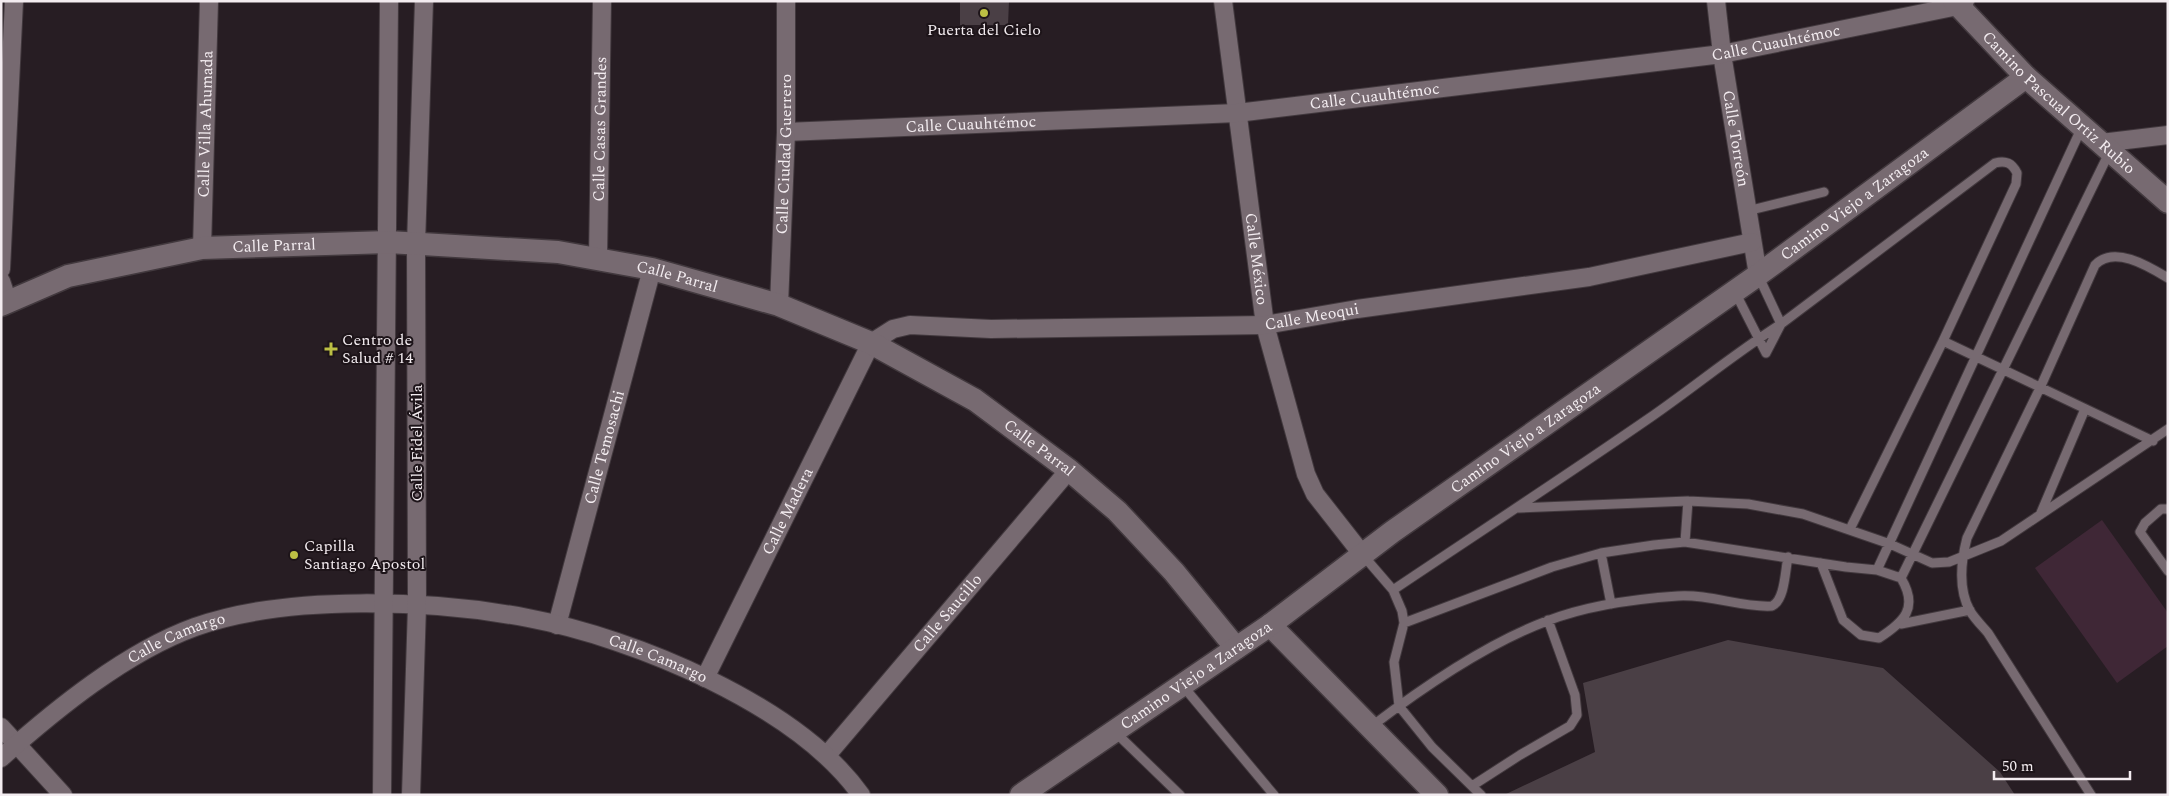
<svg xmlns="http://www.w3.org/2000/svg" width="2169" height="796" viewBox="0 0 2169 796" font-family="Spectral,serif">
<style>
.green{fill:#3f2736}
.building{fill:#4a3f45}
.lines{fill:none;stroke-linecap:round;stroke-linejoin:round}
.service-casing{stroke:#42393e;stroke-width:11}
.minor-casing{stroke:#42393e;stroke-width:20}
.tertiary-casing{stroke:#42393e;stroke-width:25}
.service{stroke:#776a71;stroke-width:9}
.minor{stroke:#776a71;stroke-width:18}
.tertiary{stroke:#776a71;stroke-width:22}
.poi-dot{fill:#bcbf44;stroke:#1d1419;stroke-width:2}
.labels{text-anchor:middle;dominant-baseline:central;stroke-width:4;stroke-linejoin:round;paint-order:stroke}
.poi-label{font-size:16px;fill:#f3ecf0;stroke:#1d1419;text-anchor:start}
.street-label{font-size:16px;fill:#f3ecf0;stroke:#1d1419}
</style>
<rect width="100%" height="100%" fill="#271d23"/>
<!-- green -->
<path class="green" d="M2102 520 2168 613V646L2117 683 2035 568Z"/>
<!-- building -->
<path class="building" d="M960 1H1009L1008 25H960Z
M1728 640 1883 668 2000 772 2015 795H1504L1595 752 1583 683Z"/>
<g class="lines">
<defs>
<path id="service" d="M1747 211 1824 192
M1758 275 1781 324 1766 353
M1735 292 1766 353
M1943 341 2153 441
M1519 508 1688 501 1748 504 1803 514 1890 544 1932 563 1949 562 2001 541 2168 429
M2168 509H2161L2145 523 2140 532 2168 571
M2040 515 2085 409
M1685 542 1688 501
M1601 553 1611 604
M1362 554 1393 590 1402 611 1404 623 1394 662 1399 706 1432 747 1481 795
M1877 570 2082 127
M1901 578 2110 151
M1393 590C1478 533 1564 477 1648 419 1693 388 1735 353 1781 324L1995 163C2006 160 2012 163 2017 173L2016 184 1943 341 1850 529
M1404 623 1552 567 1601 553 1654 545 1685 542 1846 567 1877 570 1901 578C1919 608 1904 622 1879 638L1861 635 1843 620 1821 563
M1901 624 1970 610
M1183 686 1274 795
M1372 726C1422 688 1488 643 1547 621 1588 605 1634 599 1678 596 1711 594 1742 608 1772 606 1785 600 1785 571 1788 557
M1114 731 1180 795
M1472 786 1520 755 1570 726 1577 715 1575 695 1548 620
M2091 795 1988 633C1982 626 1975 619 1970 611 1958 589 1961 561 1967 538L2040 388 2095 265C2114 245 2148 266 2168 278"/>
<g id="minor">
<path id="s1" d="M1223 1 1265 325 1306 474 1315 494 1362 554"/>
<path id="s2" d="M1716 1 1722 54 1758 275"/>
<path id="s3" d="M786 132 1237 113 1722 54 1958 6 1965 1"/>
<path d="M2101 143 2168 135"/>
<path id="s4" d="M202 248 209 1"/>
<path id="s5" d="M598 258 602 1"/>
<path d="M1 269 14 1"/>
<path d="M1 281 8 302"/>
<path id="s6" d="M779 305 786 132V1"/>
<path id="s7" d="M557 625 652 269"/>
<path id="s8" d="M705 678 871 343 893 329 910 325 991 329 1265 325 1357 309 1589 277 1752 242"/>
<path d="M1 727 63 795"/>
<path id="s9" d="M827 755 1069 470"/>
<path id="s10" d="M1 758C56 709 126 652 195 627 288 594 433 600 528 618 634 638 797 705 861 795"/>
<path d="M382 795 389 1"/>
<path d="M411 795 417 606 416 244 424 1"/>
</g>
<g id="tertiary">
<path id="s11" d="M1954 1 2026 77 2168 202"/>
<path id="s12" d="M1 305 68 276 202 248 388 242 558 252 652 269 779 305 871 343 975 400 1069 470 1117 511 1174 572 1236 648"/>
<path d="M1270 625 1437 795"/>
<path id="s13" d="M1021 795 1270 625 1392 532 1758 275 2026 77"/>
</g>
</defs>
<!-- service casing -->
<use href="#service" class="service-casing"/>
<!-- minor casing -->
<use href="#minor" class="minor-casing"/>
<!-- tertiary casing -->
<use href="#tertiary" class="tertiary-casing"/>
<!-- service -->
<use href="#service" class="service"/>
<!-- minor -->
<use href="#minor" class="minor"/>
<!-- tertiary -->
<use href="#tertiary" class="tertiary"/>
</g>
<!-- markers -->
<g class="poi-dot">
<circle cx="984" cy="13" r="5"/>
<path d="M328.5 341.5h5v5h5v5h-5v5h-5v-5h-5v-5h5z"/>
<circle cx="294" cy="555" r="5"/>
</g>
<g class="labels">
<!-- poi labels -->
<g class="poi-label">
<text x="984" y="30" text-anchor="middle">Puerta del Cielo</text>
<text x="342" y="340">Centro de<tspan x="342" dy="18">Salud # 14</tspan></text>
<text x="304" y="546">Capilla<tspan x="304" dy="18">Santiago Apostol</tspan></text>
</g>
<!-- street labels -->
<g class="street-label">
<text stroke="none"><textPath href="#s3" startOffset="995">Calle Cuauhtémoc</textPath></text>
<text stroke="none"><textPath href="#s3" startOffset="590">Calle Cuauhtémoc</textPath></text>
<text stroke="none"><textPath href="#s11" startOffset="146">Camino Pascual Ortiz Rubio</textPath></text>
<text stroke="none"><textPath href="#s3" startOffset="185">Calle Cuauhtémoc</textPath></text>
<text stroke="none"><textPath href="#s4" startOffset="124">Calle Villa Ahumada</textPath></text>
<text stroke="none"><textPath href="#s5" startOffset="129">Calle Casas Grandes</textPath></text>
<text stroke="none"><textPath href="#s2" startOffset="139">Calle Torreón</textPath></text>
<text stroke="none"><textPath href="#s6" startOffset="151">Calle Ciudad Guerrero</textPath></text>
<text stroke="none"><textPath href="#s13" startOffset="1022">Camino Viejo a Zaragoza</textPath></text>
<text stroke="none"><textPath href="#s12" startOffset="282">Calle Parral</textPath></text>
<text stroke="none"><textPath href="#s1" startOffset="260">Calle México</textPath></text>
<text stroke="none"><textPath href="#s12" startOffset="688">Calle Parral</textPath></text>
<text stroke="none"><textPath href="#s8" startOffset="820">Calle Meoqui</textPath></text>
<text stroke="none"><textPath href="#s13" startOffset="618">Camino Viejo a Zaragoza</textPath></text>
<text transform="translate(417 443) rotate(-90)">Calle Fidel Ávila</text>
<text stroke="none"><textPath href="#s7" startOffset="184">Calle Temosachi</textPath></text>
<text stroke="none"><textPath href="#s12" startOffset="1092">Calle Parral</textPath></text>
<text stroke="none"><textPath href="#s8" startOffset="186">Calle Madera</textPath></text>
<text stroke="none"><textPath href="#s9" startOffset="186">Calle Saucillo</textPath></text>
<text stroke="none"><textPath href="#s10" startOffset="214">Calle Camargo</textPath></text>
<text stroke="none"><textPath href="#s10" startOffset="708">Calle Camargo</textPath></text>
<text stroke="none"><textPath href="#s13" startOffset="212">Camino Viejo a Zaragoza</textPath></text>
</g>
</g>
<!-- border -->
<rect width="2169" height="796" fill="none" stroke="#f3ecf0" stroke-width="5"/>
<!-- scale -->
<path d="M1994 771v8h136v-8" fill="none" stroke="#f3ecf0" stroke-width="2.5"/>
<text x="2002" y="771" font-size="15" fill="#f3ecf0" stroke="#1d1419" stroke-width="4" paint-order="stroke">50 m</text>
</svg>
